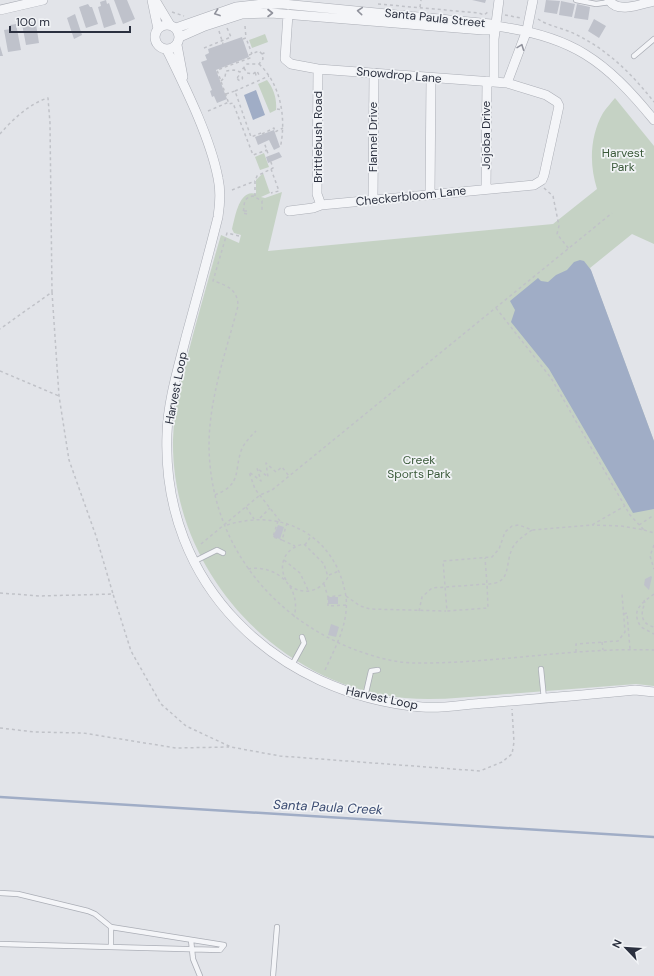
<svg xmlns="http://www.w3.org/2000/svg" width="654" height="976" viewBox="0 0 654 976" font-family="'DM Sans',sans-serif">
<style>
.green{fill:#c5d2c4}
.water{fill:#a0adc6}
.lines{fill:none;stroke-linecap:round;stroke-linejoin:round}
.stream{stroke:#a0adc6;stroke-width:2.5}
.building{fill:#bfc2cb}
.service-casing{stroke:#abaeb6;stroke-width:6}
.minor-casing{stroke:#abaeb6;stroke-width:10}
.path{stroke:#c0c2c8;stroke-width:1.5;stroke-dasharray:3 3;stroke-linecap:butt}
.service{stroke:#f4f5f8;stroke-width:4.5}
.minor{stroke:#f4f5f8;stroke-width:9}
.oneway{stroke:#90929c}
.labels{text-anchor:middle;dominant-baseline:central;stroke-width:3.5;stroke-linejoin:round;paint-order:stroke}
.street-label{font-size:12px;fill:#2b303f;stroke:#f1f3f6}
.park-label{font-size:12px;fill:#3b5a3a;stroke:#f1f3f6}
.water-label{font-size:13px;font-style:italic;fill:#394a70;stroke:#f1f3f6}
</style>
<rect width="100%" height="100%" fill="#e2e4e9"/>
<!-- green -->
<path class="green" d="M265 34 268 42 252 48 249 40Z
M267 80C274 89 277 99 276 110L270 113 258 84Z
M615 98 654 146V244L632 234 590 268 654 441V686L636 684C589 688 542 691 496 695 466 697 435 701 405 698 277 686 171 570 173 440 174 404 184 370 193 335 202 302 211 269 221 235L239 243 241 235 234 233 232 229C235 218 239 188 256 194V180L263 173 270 193 261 197 265 198 282 192 268 251 553 224 597 189C589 164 590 136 603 113 607 107 611 103 615 98Z
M264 153 269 167 260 170 255 157Z"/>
<!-- water -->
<path class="water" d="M256 90 265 115 253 120 244 95Z
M580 260 584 261 591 270 654 441V509L633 513 549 369 511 322 515 310 510 301 538 278 541 281 548 282 556 275 567 270 574 262Z"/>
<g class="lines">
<!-- stream -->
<path class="stream" d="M0 797 654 837"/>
</g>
<!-- building -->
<path class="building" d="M106 0 107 4 109 3 116 24 104 28 98 7 101 6 100 2Z
M114 0H127L135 19 123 24Z
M472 0H486L485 3Z
M546 0 560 1 557 14 544 12Z
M561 1 575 4 572 17 559 15Z
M88 4 90 7H92L98 24 86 28 79 7Z
M577 4 590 7 588 20 574 18Z
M75 14 82 35 74 39 67 18Z
M594 19 606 26 599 38 588 31Z
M32 22 33 24H36L39 43 26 45 22 24Z
M16 24 21 50 8 52 4 30 11 29 10 25Z
M242 37 249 57 216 70 227 99 217 103 214 96 212 97 210 91 212 90 201 62 207 60 205 55 209 53 208 49Z
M0 46 3 56H0Z
M274 130 280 147 274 150 269 140 258 145 255 137Z
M279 152 282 157 268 163 266 157Z
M278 525 284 527 280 539 273 537Z
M651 576 652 577 649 590 644 585 645 579Z
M328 597H338V604H328Z
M331 624 339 627 336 637 328 635Z"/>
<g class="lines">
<defs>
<path id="service" d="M576 0 596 4 610 2
M634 56 654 39
M195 561 217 550 223 553
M292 665 304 643 302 637
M541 669 544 699
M365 697 371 671 378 670
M0 893 18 894 88 911 95 914 111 927 224 945 220 950 0 944
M191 940 193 959 200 976
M111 946V927
M273 976 277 927"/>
<path id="minor" d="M152 0 158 29
M155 0 170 25
M609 0C618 14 641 4 654 1
M0 10 43 0
M288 14 285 59 291 64 318 69 507 83 546 95 557 102 559 106 544 175 542 180 534 185 321 205 313 208 289 211
M155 37a12 12 0 1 1 24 0a12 12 0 1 1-24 0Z
M176 28 236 7 263 4H283L491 24 495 26C572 36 605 60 654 120
M180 37 205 26 242 14 271 13 483 30H491L495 26
M177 45 183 77
M167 50C185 87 210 137 218 178 221 191 220 204 218 217 208 257 197 297 186 337 178 369 168 401 167 434 161 585 276 694 422 707 443 709 465 704 486 703 536 699 585 695 635 690L654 692
M318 69 317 194 321 205
M494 81V39L499 0
M507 83 527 30 533 0
M486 189 487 81
M430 194 431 78
M373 200 374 73"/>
</defs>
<!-- service casing -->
<use href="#service" class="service-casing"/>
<!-- minor casing -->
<use href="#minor" class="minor-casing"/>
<!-- path -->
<path class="path" d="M378 4 479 13 484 15 488 12
M420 7 421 0
M172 12 184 16
M505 15 521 18
M538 19C548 26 563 28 575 34 608 50 632 74 654 102
M245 26 246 38
M219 31 223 44
M243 39 246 38 252 54
M204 48 231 37 227 28
M262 54 259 51 249 55 250 58 217 70 229 104 233 103 253 155 267 150
M259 64C280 84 286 115 281 144L279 145
M244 68 247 73 253 74 257 71 259 75H256L255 72
M237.5 78a2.5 2.5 0 1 1 5 0a2.5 2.5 0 1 1-5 0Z
M221 81 225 77 226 71 234 70 240 72 247 64H259L263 59 262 54 266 52
M235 91 269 76
M226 94 235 91 251 137 261 133
M277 109 282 110
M208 111 229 102
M0 134C12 120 30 103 48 98L50 123 52 292 0 329
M262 134 274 128 275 132 283 128
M271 169 279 191 271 193
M544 188 553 196 559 226 557 234 569 249
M232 190 255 181
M255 196V181L257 176 273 168 264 142
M244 211H247V214L243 213C245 205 242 198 253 196L262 201V211
M239 236 227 233 213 281C227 285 238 290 238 306 226 352 209 398 209 446 210 539 267 615 353 649 372 656 394 663 415 663 495 664 574 647 654 650
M52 292 59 396 69 460 96 536 113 594
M496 308 551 378 630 515 644 530 621 526 592 525
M0 371 59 396
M215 495C242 484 234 472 241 451 244 443 250 437 256 431
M246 507 254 519
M260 518 270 508
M278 521 273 537 282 540
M280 521 255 489 249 472 261 481 257 468 268 477 266 463 276 472 282 467 289 476
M287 523 282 540 295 546
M227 525C284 507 337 537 346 597 349 623 335 648 325 670
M639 525 654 515
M532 530C525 535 518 539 513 547 504 563 513 584 487 584L488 608 447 611 443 561 492 557 499 549 505 532 512 526 519 525 532 530 592 525 625 506
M644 530 654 533
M201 544 260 495 272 490 612 213
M305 545 311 536
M654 545 650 556 654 569
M284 560 300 573 309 592
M248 569C277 564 302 588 294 617
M329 575 339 571
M286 580C277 564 286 547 304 544L324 564 328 577C320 592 303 596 289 585
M324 584 328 597 344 595
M0 593 40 596 113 594 131 651 161 704 186 726 231 747 280 756 480 771 502 762 512 754 514 742 512 709
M654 594C642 603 630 610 641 627L654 634
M346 596 360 606 370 609 446 611
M328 597V606L346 605
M644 600 645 603C640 614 641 624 654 627
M419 611 422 597 432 588 487 584 485 558
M624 614 627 613 630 649
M602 642 603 650
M576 652V644L618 641 625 632 622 594
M0 728 35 732 83 733 176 748 229 747"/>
<!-- service -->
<use href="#service" class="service"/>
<!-- minor -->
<use href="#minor" class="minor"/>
</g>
<!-- one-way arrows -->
<defs><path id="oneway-chevron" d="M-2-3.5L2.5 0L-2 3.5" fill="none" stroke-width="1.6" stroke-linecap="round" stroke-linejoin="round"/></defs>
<g class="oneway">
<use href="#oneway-chevron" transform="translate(360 11) rotate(-175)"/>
<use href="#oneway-chevron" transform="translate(217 13) rotate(160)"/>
<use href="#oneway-chevron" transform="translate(270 13)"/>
<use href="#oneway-chevron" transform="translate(521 47) rotate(-69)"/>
</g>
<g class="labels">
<!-- street labels -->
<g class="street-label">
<text transform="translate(435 18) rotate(6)">Santa Paula Street</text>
<text transform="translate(399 75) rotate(5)">Snowdrop Lane</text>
<text transform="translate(486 135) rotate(-90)">Jojoba Drive</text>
<text transform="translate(318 137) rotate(-90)">Brittlebush Road</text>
<text transform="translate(373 137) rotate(-90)">Flannel Drive</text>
<text transform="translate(411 196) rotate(-6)">Checkerbloom Lane</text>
<text transform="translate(176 388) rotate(-79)">Harvest Loop</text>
<text transform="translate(382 698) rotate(12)">Harvest Loop</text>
</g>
<!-- park labels -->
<g class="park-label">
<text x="623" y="153">Harvest<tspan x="623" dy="14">Park</tspan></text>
<text x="419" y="460">Creek<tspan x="419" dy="14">Sports Park</tspan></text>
</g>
<!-- water labels -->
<g class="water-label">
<text transform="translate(328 807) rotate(3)">Santa Paula Creek</text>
</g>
</g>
<!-- north arrow -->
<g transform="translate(626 948) rotate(295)" stroke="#f1f3f6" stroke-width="3" paint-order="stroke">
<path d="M0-3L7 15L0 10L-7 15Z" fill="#2b303f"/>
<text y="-6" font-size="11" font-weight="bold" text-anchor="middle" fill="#2b303f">N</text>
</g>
<!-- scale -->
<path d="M10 26v6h120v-6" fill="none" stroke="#2b303f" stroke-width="2"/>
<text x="16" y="26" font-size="12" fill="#2b303f" stroke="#f1f3f6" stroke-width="3" paint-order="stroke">100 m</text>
</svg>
